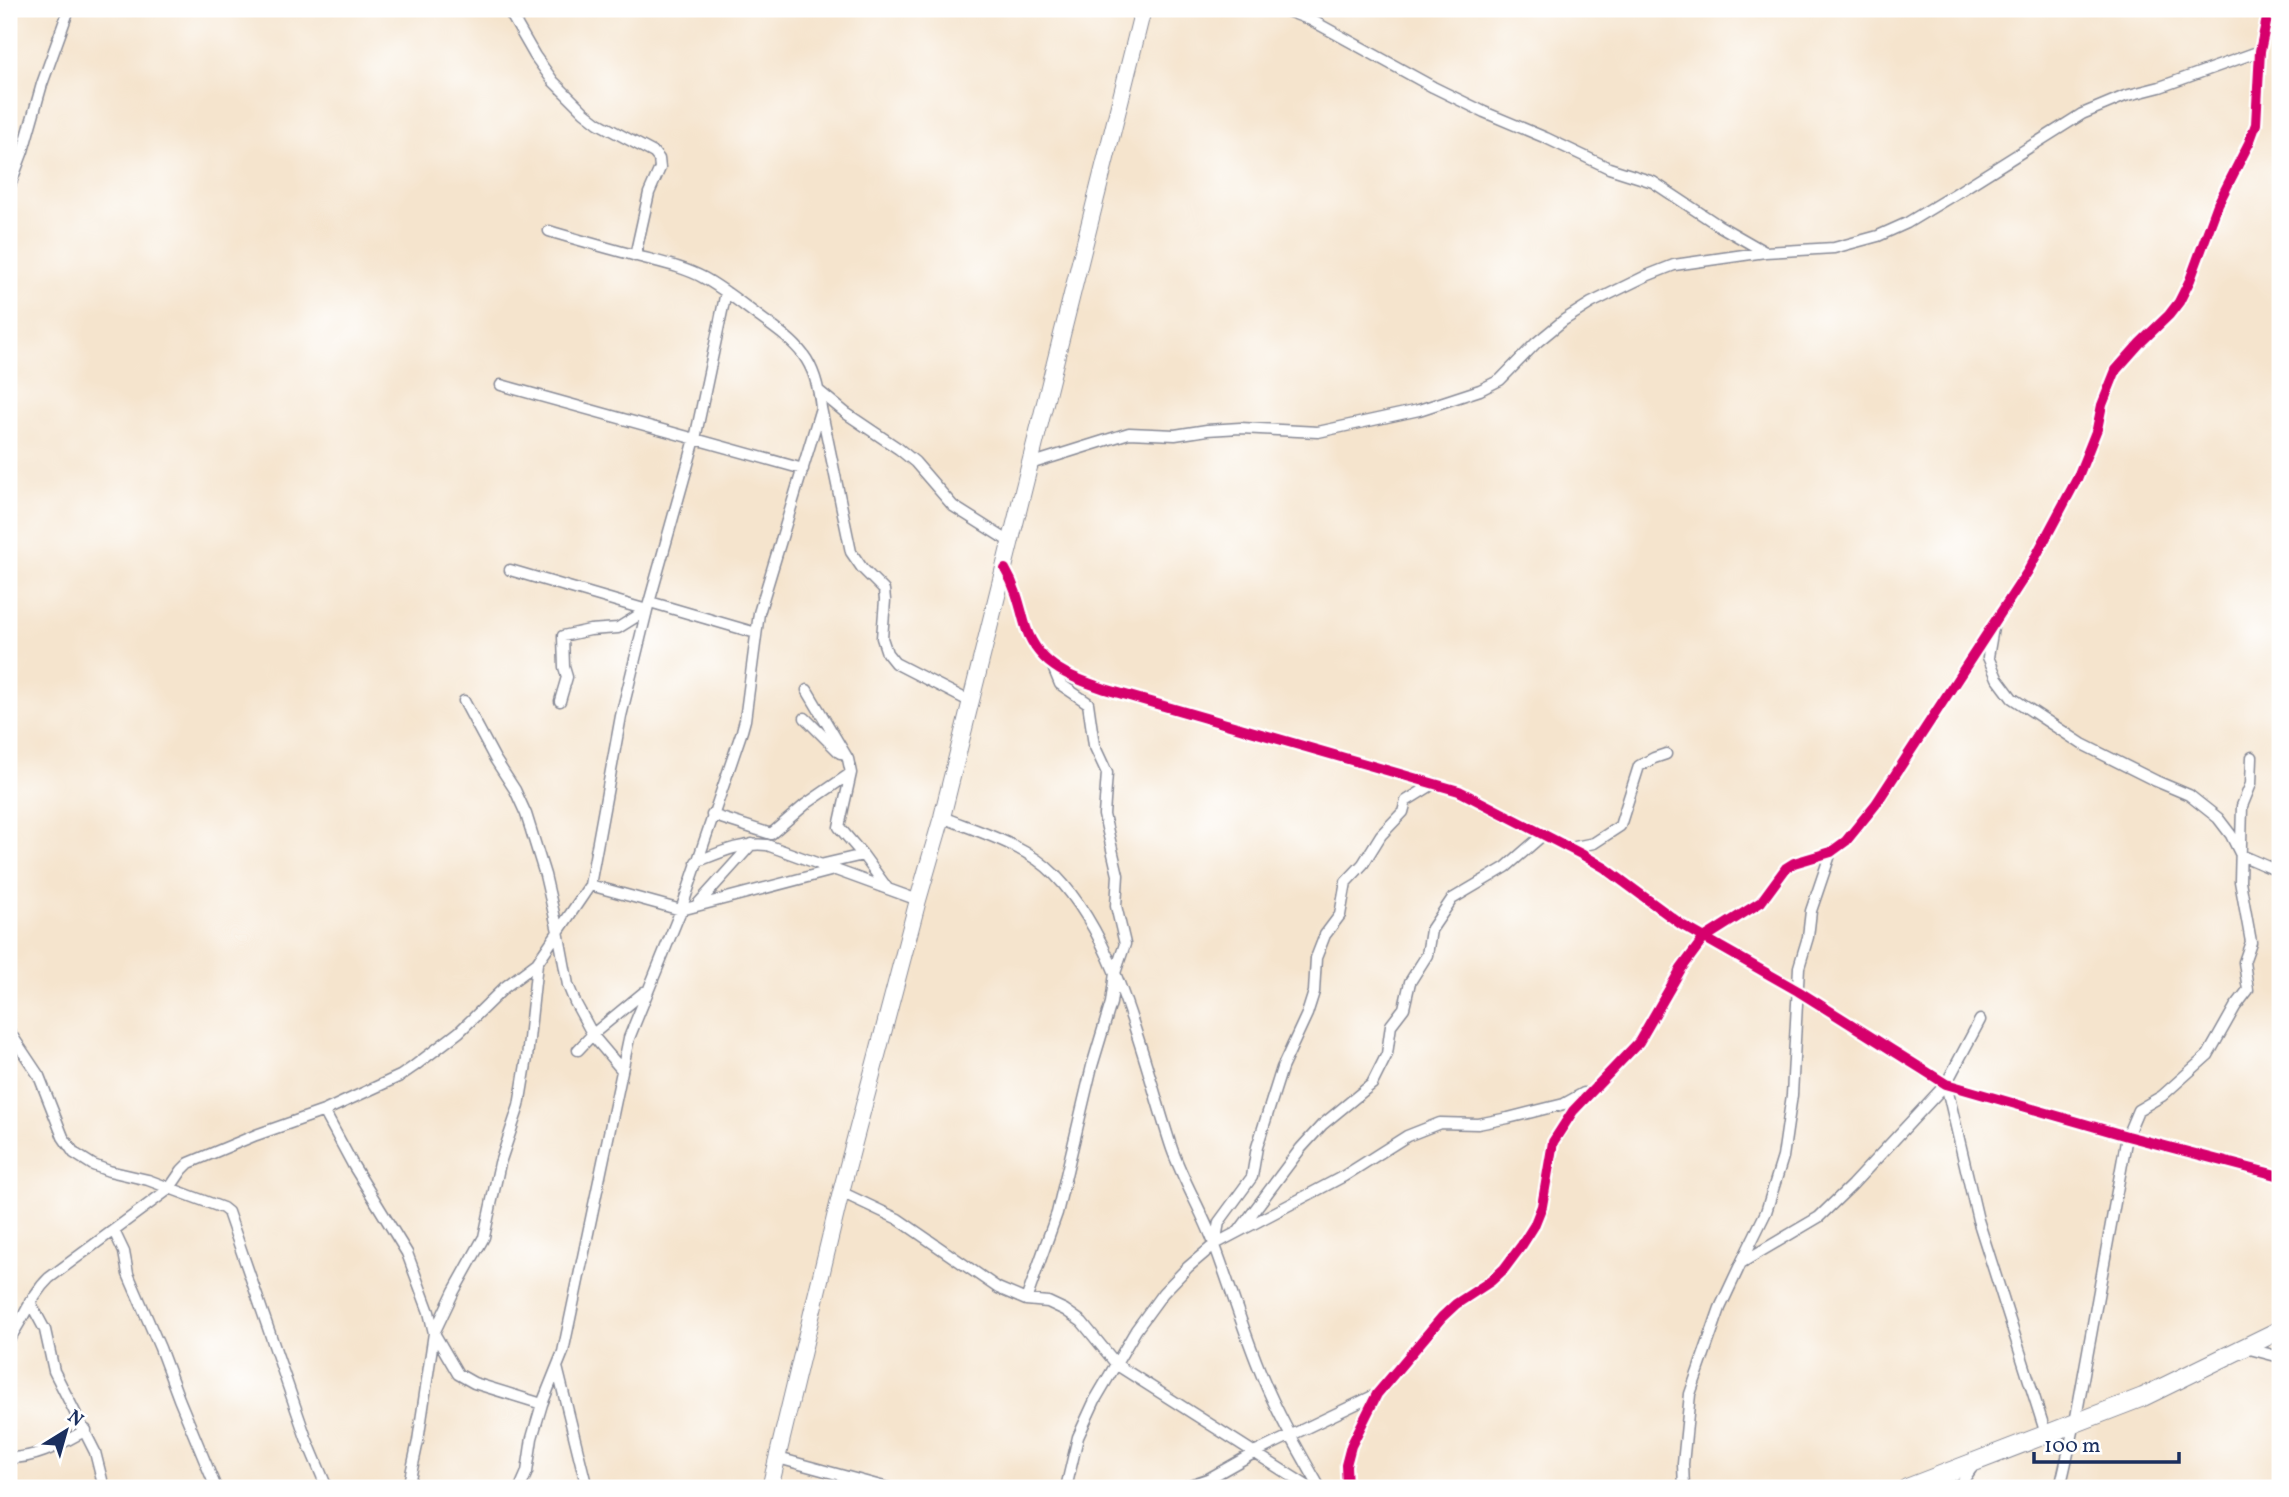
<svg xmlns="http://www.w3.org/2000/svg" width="2289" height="1497" viewBox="0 0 2289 1497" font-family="Vollkorn,serif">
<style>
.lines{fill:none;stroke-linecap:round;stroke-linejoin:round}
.minor-casing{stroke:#888a96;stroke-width:13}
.secondary-casing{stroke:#888a96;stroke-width:18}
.trunk-casing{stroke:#888a96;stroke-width:20}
.minor{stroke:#fff;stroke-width:10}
.secondary{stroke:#fff;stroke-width:16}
.trunk{stroke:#fff;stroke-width:18}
.cycleway-casing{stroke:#fff;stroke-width:15}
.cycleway{stroke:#d6006c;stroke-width:10}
</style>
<rect width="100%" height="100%" fill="#fff"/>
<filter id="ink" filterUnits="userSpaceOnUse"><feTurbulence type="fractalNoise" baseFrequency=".0143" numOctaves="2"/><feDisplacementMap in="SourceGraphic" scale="14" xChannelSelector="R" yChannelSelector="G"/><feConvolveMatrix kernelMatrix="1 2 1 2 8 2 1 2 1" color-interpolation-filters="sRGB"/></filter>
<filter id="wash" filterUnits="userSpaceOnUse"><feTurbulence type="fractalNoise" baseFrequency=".00686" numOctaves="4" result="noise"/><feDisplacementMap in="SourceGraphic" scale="28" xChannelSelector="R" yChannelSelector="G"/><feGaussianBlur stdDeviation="1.57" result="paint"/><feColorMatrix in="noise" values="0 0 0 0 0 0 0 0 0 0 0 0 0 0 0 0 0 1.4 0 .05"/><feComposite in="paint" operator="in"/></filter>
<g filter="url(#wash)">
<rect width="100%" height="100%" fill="#f5e4cd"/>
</g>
<g filter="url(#ink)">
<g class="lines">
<defs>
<path id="minor" d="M508 9 535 56 553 81 584 112 598 123 654 153 659 159 660 168 649 193 635 256
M1282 9 1311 20 1433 87 1484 112 1546 138 1609 168 1653 182 1718 225 1765 252
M9 188 23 151 42 84 69 9
M549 231C578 240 608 248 637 256 659 262 684 267 704 278 724 289 742 304 761 318 798 345 816 358 821 408L851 552 862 568 884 590 885 600 882 638 887 653 895 663 971 702
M501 385 803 469
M819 391 847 414 899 449 915 462 953 506 1010 542
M1030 464 1129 433 1175 435 1207 430 1240 428 1318 432 1419 410 1480 390 1500 380 1536 343 1564 320 1591 303 1646 276 1674 265 1765 252 1834 248 1878 236 1907 223 1955 194 2082 114 2125 96 2160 87 2260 51
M1005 569C1015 586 1019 602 1024 621 1035 664 1067 676 1105 689L1459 791 1583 855 1605 868 1682 925 1798 991 1946 1084 2127 1136 2280 1176
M510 570 647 610
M650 602 756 633
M1993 628 1988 657 1997 678 2012 698 2082 744 2156 781 2189 795 2218 818 2231 835 2241 855 2280 872
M807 690 848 759 851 773
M464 701 495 759 515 790 526 814 545 875 558 931 568 985 575 1002 594 1037 622 1070
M560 701 567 677 564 667 563 636 590 630 618 628 647 610
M805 718 840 753
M712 815 771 834 806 804 851 773 839 827 863 855
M942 817C979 832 1026 845 1055 875 1120 942 1143 1062 1172 1149 1184 1183 1203 1213 1215 1246 1231 1289 1244 1333 1262 1376 1278 1415 1299 1451 1320 1488
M1570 848 1594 843 1620 826 1639 766 1654 758 1666 754
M696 862C719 853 741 842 767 845L918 900
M820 865 863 855 887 888
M590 885 621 716 647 610 695 439 726 292
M696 906 752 844
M1980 1020 1946 1084 1978 1220 2046 1434
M9 1031 39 1076 63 1137 74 1153 93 1165 109 1171 148 1180 223 1208 228 1212 306 1438 327 1488
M578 1050 593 1034 644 992
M324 1111 353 1165 407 1253 429 1312 434 1333 458 1374 474 1383 542 1404
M841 1192 898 1219 998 1288 1026 1300 1048 1302 1065 1310 1082 1322 1117 1365 1310 1488
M114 1231 124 1252 128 1274 160 1348 179 1399 216 1488
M1239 1231 1301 1148 1322 1125 1372 1084 1387 1054 1391 1025 1404 1008 1410 982 1427 955 1431 930 1452 899 1506 867 1544 834
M1215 1244 1219 1222 1252 1177 1257 1147 1282 1068 1307 1014 1314 992 1316 958 1325 935 1340 915 1346 882 1363 864 1381 835 1403 812 1406 801 1435 783
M1741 1263 1766 1212 1783 1157 1792 1095 1799 967 1808 937 1811 911 1831 852
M1026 1300 1057 1213 1092 1066 1111 1003 1115 973 1125 944 1116 906 1118 875 1104 815 1107 773 1094 745 1088 703 1060 684 1053 667
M30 1302 45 1330 54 1371 95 1452 104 1488
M9 1339C24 1319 31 1295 49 1278L169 1189 182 1170 189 1163 256 1135 324 1111 400 1076 413 1067 459 1032 505 987 537 963 590 885 681 910 834 870
M2246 1348 2280 1357
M557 1367 587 1488
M9 1458C39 1458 60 1444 86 1430
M778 1458 888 1488
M408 1488 418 1441 434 1333 454 1291 484 1237 500 1163 519 1106 527 1058 537 963
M520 1488 527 1472 532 1438 542 1404 563 1352 629 1038 681 910 742 731 745 720 759 613 821 408
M1066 1488 1078 1437 1095 1400 1136 1330 1163 1293 1188 1267 1215 1244 1344 1176 1407 1136 1440 1123 1478 1124 1508 1118 1564 1104 1584 1093
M1181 1488 1208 1479 1254 1453 1377 1394
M1347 1488 1346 1465 1351 1446 1377 1394 1442 1317 1456 1304 1491 1281 1504 1269 1522 1245 1534 1226 1542 1206 1553 1142 1573 1111 1639 1042 1681 969 1704 938 1761 902 1786 868 1794 863 1831 852 1846 841 1876 804 2028 571 2077 479 2097 429 2102 405 2116 370 2140 343 2169 315 2179 302 2190 280 2218 204 2249 143 2256 124 2260 51 2269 9
M1684 1488 1683 1464 1690 1394 1720 1308 1741 1263 1819 1217 1852 1185 1946 1084
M1958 1488 1975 1463
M2060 1488 2075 1423 2127 1136 2138 1110 2162 1096 2208 1055 2235 1007 2248 990 2244 962 2251 942 2240 881 2242 806 2251 784 2252 757"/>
<path id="secondary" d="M770 1488 841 1192 918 900 942 817 1143 9"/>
<path id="trunk" d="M1907 1488 2143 1397 2280 1330"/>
</defs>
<!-- minor casing -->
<use href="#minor" class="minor-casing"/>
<!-- secondary casing -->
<use href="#secondary" class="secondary-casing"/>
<!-- trunk casing -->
<use href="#trunk" class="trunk-casing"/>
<!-- minor -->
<use href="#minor" class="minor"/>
<!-- secondary -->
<use href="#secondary" class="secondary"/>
<!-- trunk -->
<use href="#trunk" class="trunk"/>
<defs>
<path id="cycleway" d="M1005 569C1015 586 1019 602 1024 621 1035 664 1067 676 1105 689L1459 791 1583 855 1605 868 1682 925 1798 991 1946 1084 2127 1136 2280 1176
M1347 1488 1346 1465 1351 1446 1377 1394 1442 1317 1456 1304 1491 1281 1504 1269 1522 1245 1534 1226 1542 1206 1553 1142 1573 1111 1639 1042 1681 969 1704 938 1761 902 1786 868 1794 863 1831 852 1846 841 1876 804 2028 571 2077 479 2097 429 2102 405 2116 370 2140 343 2169 315 2179 302 2190 280 2218 204 2249 143 2256 124 2260 51 2269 9"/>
</defs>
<!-- cycleway casing -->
<use href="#cycleway" class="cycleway-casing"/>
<!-- cycleway -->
<use href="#cycleway" class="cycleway"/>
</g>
</g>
<!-- margin -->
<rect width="2289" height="1497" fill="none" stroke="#fff" stroke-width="35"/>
<!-- north arrow -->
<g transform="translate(66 1431) rotate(37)" stroke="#ffffff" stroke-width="5" paint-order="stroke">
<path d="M0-5L12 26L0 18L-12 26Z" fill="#1b2f5e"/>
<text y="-10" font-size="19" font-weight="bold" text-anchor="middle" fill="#1b2f5e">N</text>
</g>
<!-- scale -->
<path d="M2034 1452v10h145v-10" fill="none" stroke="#1b2f5e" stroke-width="3.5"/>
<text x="2044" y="1452" font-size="21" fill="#1b2f5e" stroke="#ffffff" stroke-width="5" paint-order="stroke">100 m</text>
</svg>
